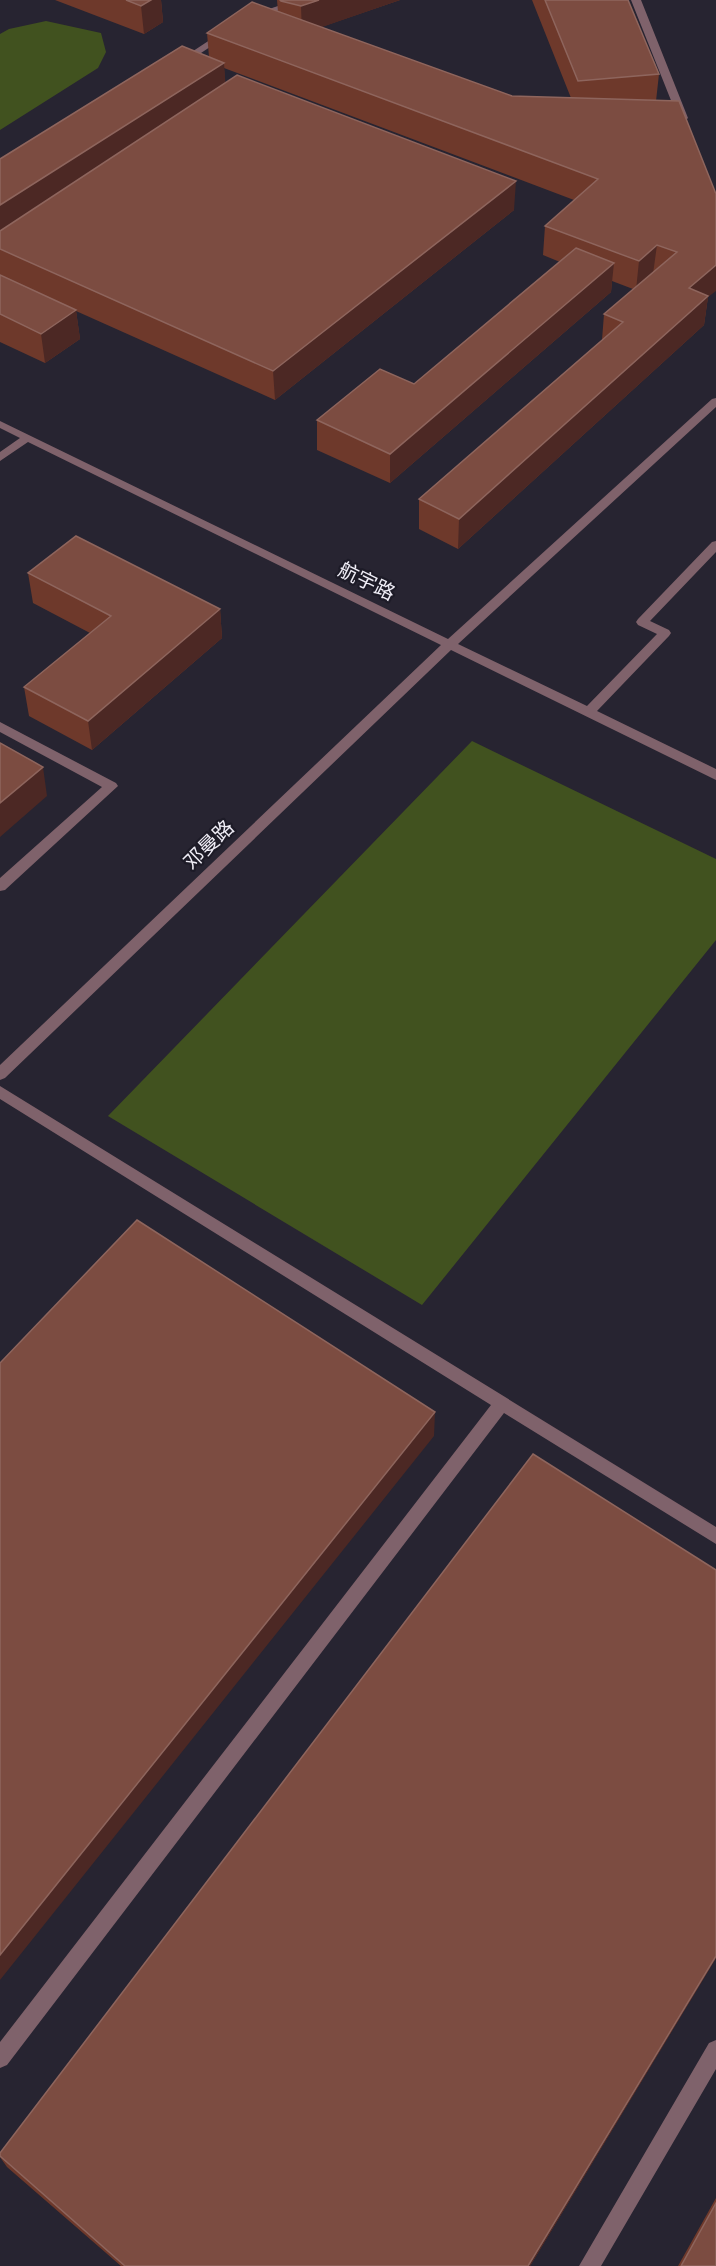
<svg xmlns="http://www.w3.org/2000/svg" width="716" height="2266" viewBox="0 0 716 2266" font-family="Overpass,'Noto Sans SC',sans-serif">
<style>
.green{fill:#41521f}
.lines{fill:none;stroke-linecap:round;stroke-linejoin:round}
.minor{fill:#7f626b;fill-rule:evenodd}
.wall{fill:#6e392b}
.shaded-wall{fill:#4c2824}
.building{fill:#7c4c41;stroke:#8e655d;stroke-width:1.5}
.labels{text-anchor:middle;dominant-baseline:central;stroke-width:4.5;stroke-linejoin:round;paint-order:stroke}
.street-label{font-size:20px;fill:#efedf6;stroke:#1d1b27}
</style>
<rect width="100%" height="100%" fill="#272431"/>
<!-- green -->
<path class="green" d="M46 21 101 33 106 52 98 68 0 130V34L9 29Z
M472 741 716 859V940L422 1305 108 1116Z"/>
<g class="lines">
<!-- minor -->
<path class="minor" d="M296 0H310L256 18 248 16Z
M631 0H641L688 118 686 120 678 118Z
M225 30 230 33 228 35 183 65 175 63Z
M716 398V407L458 644 587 706 657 634 638 625 636 622 638 619 712 542 716 541V552L650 621 669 630 671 633 669 636 597 711 716 769V780L451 650 5 1078 0 1080V1065L441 645 28 442 0 461V452L20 438 0 428V421L448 639 712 399Z
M0 722 116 783 118 786 5 890 0 891V878L102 787 0 732Z
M0 1086 716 1527V1544L504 1413 7 2065 0 2068V2042L491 1405 0 1099Z
M716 2040V2069L601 2266H579L709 2043Z"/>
</g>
<!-- wall -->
<path class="wall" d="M55 0H161L163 22 144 34Z
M277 0H400L321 27 512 96 571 98 532 0H628L659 74 656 101 708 297 704 325 458 549 419 529V499L602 340 604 314 633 289 612 281 611 292 390 483 317 450V420L414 384 560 262 543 255 545 226 574 200 224 68 225 82 514 210 275 400 76 311 80 339 45 363 0 342V159L209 57 207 33 278 12Z
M28 573 220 609 222 638 92 750 29 716 24 687 90 633 33 603Z
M716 1958 530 2266H121L7 2167 0 2157V2153Z
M716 2198V2266H678Z"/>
<!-- shaded-wall -->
<path class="shaded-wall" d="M151 0H161L163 22 144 34 141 6Z
M319 0H400L302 34 301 6Z
M224 63 226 91 0 237V205Z
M516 181 514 210 275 400 273 371Z
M657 245 653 274 636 290 639 261Z
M614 263 611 292 390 483V454Z
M716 265V291L708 297 704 325 458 549 459 519 689 288Z
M76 310 80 339 45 363 41 334Z
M220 609 222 638 92 750 88 721Z
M43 767 47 796 0 837V803Z
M435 1412 434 1436 0 1980V1955Z
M716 1956V1958L530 2266H528Z"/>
<!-- building -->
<path class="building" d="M126 0H151L141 6Z
M280 0H319L301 6 281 1Z
M545 0H628L659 74 578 81Z
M252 2 512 96 679 101 716 194V265L689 288 708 296 459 519 419 499 623 322 604 314 677 252 657 245 639 261 545 226 598 179 207 33Z
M182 46 224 63 0 205V159Z
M237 75 516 181 273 371 0 249V231Z
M576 248 614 263 390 454 317 420 380 369 414 384Z
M0 275 76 310 41 334 0 314Z
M76 536 220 609 88 721 24 687 111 616 28 573Z
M0 743 43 767 0 803Z
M137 1220 435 1412 0 1955V1363Z
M533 1454 716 1570V1956L528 2266H125L0 2156V2153Z
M716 2203V2266H681Z"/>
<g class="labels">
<!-- street labels -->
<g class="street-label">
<text transform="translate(366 583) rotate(26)">航宇路</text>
<text transform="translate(210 846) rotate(-44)">邓曼路</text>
</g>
</g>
</svg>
